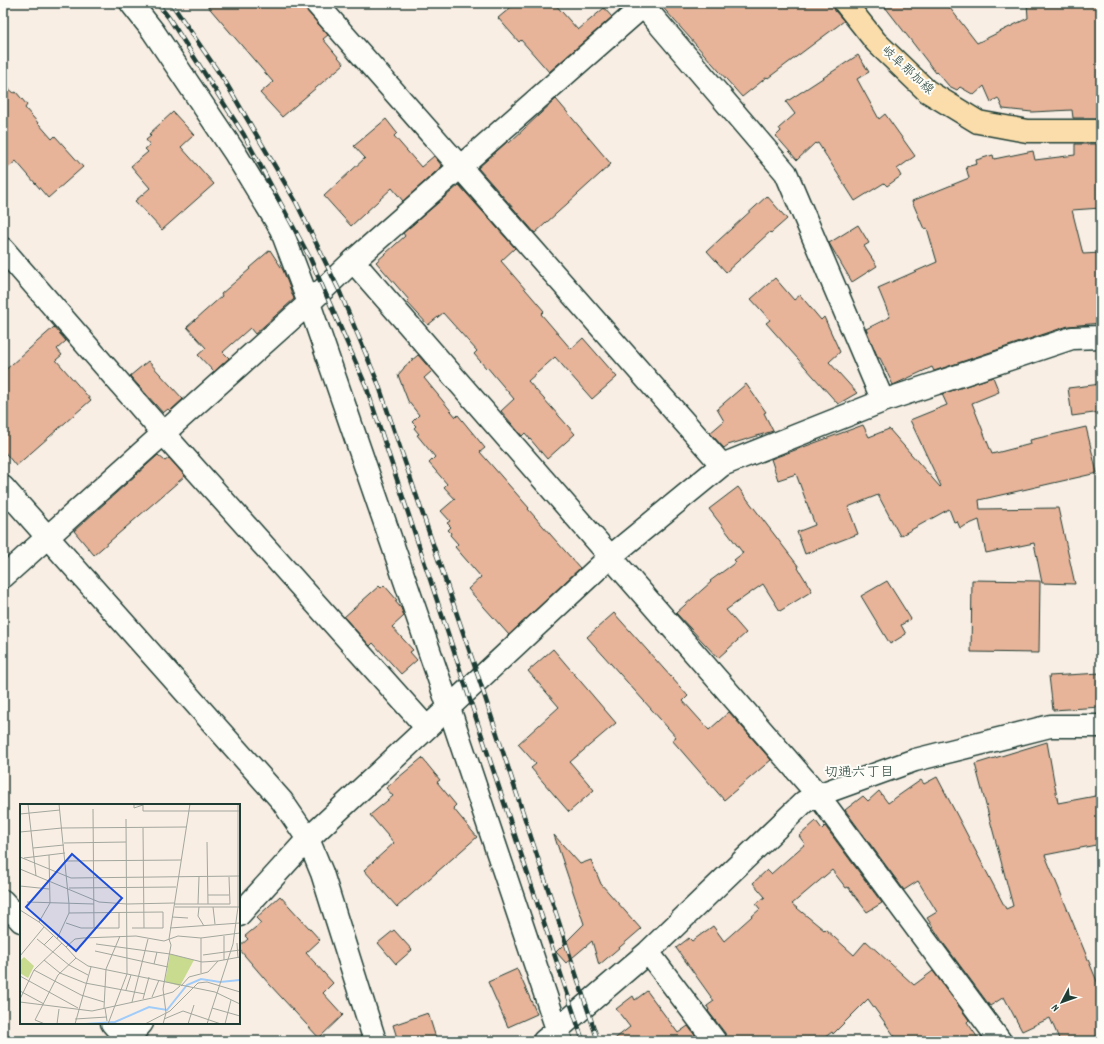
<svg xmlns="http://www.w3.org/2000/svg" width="1104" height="1044" viewBox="0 0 1104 1044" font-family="Dekko,'Klee One',sans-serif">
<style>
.building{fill:#e7b49a;stroke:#1f3d34}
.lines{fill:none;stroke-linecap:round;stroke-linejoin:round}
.minor-casing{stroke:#1f3d34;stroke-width:25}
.major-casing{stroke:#1f3d34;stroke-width:25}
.minor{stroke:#fdfcf7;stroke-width:22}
.major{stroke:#fbddab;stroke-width:22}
.rail-casing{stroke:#1f3d34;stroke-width:4.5}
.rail{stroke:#fdfcf7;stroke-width:3;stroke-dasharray:9;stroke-linecap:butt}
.labels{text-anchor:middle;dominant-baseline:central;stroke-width:4;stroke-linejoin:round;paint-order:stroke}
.street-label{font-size:13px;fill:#1f3d34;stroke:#fdfcf7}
.neighbourhood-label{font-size:14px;fill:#1f3d34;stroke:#fdfcf7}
.inset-river{fill:none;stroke:#a0ccfa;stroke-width:2}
.inset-road{fill:none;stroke:#a2a79e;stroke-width:1}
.view{fill:#1d4ed8;fill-opacity:0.15;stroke:#1d4ed8;stroke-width:2}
.inset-edge{fill:none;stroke:#1f3d34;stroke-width:2}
</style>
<rect width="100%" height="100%" fill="#f9eee4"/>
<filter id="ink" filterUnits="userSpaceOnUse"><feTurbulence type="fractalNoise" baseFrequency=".025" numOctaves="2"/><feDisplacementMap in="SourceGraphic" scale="8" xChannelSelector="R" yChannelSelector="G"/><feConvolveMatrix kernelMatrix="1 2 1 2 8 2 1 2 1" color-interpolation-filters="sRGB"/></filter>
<g filter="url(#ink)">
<!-- building -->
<path class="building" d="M205 3H303L307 11 328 35 323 39 344 64 282 117 260 93 273 82Z
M516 3H554L578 30 604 8 612 17 549 72 521 40 519 42 498 18Z
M659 3H833L835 11 844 21 768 78 767 77 742 97Z
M882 3H946L977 43 1028 18 1027 3H1101V118H1073L1072 110 1032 112 1003 109 998 98 991 102 984 86 974 95 960 87 957 90 949 86 937 72 936 73Z
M858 55 869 72 857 79 879 119 885 114 915 156 897 169 901 176 887 186 884 183 855 201 818 143 816 144 815 143 797 160 776 136 781 131 779 128 795 114 786 102Z
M3 84 14 93 16 92 27 105 25 108 52 139 55 136 83 167 48 198 16 161 3 172Z
M556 99 611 164 535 233 478 168 508 141 509 143Z
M173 112 194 135 181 147 214 184 162 230 135 201 150 188 131 166 148 152 145 149 150 145 146 140 151 136 149 134Z
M386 119 397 133 394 136 421 167 434 156 442 166 403 201 392 188 351 226 324 196 365 158 354 146Z
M1075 144H1101V208L1072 210 1083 254 1101 253V323L1068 326 934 371 932 367 893 385 880 358H878L866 329 890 317 878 288 937 262 927 228 924 229 912 201 969 178 966 167 977 164 976 160 993 155 994 159 1033 151 1035 160 1075 155Z
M459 185 515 248 501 261 544 311 541 314 571 349 583 338 617 377 592 399 555 357 528 381 575 434 547 459 525 433 522 436 501 411 514 399 487 367 486 368 474 354 477 351 443 313 428 325 407 302 409 300 376 262 405 236 403 233Z
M767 196 787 219 771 233 770 232 726 272 707 251Z
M858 225 869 243 864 246 877 266 852 282 829 243Z
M270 250 283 270 294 299 255 334 250 328 223 352 229 358 214 372 198 355 206 348 187 327 222 296 221 294 250 269 249 268Z
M775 278 794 300 800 295 821 320 824 317 840 352 829 362 857 393 838 404 766 323 770 320 751 299Z
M54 327 66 341 57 349 62 355 56 360 91 400 16 466 3 450V372Z
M418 355 432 371 424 378 456 417 458 415 485 448 480 452 529 508 528 509 580 568 509 635 468 589 481 577 455 547 458 544 450 535 451 533 448 530 451 527 447 523 450 521 441 511 455 499 444 487 447 484 429 463 435 457 417 435 419 434 414 428 416 426 412 422 419 415 408 401 398 375 404 368V367Z
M148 361 183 399 170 411 168 409 163 413 130 376Z
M993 377 999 392 972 403 992 454 1031 444 1030 440 1086 427 1097 473 979 500 980 509 1058 508 1075 584 1042 583 1034 543 986 553 979 520 960 528 957 521 954 522 949 509 900 536 878 495 848 507 858 534 805 554 797 532 815 525 796 474 778 480 771 459 863 425 869 437 889 429 940 487 941 486 910 420 947 405 942 394Z
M746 384 766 412 764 413 773 431 728 445 724 448 710 433 724 421 717 409Z
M1101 384V412L1072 416 1068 388Z
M158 455 165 461 169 458 185 476 94 555 74 531Z
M738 487 799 567 798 568 812 591 780 611 763 584 726 610 746 633 718 658 676 613 711 582 710 581 736 562 734 560 743 553 709 509Z
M972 580 1040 581 1039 653 971 652Z
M887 581 911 619 901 625 906 634 890 644 861 596Z
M384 585 397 600 395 601 401 608 404 616 392 627 413 650 410 652 417 660 401 674 373 643 370 646 344 617 379 586 381 588Z
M614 613 688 696 683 701 709 730 729 712 771 760 724 800 672 740 676 737 587 637Z
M553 649 616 723 570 762 594 790 569 812 531 768 536 764 518 744 559 707 528 671Z
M1101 673V707L1053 710 1049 676Z
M1047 742 1058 803 1101 795V844L1045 855 1101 991V1041H1060L1050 1018 1022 1031 1004 997 990 1006 944 944 927 918 937 912 918 881 904 890 845 810 863 796 868 801 879 791 888 803 921 780 924 784 937 777 1006 909 1013 906 975 764Z
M422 758 440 780 437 782 456 805 453 808 477 837 397 907 364 870 394 843 370 815 393 796 386 788Z
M816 821 822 829 825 826 882 903 867 912 848 887 846 888 832 870 792 904 824 930 825 929 854 955 866 941 914 985 933 971 969 1020 967 1022 980 1041H898L868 999 833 1034 832 1032 820 1041H727L725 1033 708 1011 709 1010 707 1006 714 1001 676 948 689 938 692 941 713 926 724 941 760 909 756 904 765 897 753 883 767 870 771 874 805 844 799 836Z
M554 835 580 864 591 860 601 884 641 929 599 965 592 941 566 963 556 952 584 924Z
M280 896 320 940 306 953 333 983 323 993 343 1015 319 1038 270 985 239 949V947L248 939 245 936 261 923 256 918Z
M394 930 412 950 396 964 378 943Z
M517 969 537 1014 508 1027 488 982Z
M647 991 678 1033 688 1026 699 1041H612L630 1027 616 1009 633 996 635 1000Z
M428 1013 437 1041H398L393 1025Z"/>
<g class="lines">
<defs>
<path id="minor" d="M131 3 153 31 235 153 281 229 309 303 449 708 561 1041
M316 3 722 465
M641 3 786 173 883 401
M3 249 163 433 427 728
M353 261 818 795 1000 1041
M3 487 282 801 308 839 322 873 375 1041
M3 577 309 303 353 261 643 6
M3 901 21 921
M239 915 308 839 610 557 722 465 883 401 1072 338 1101 337
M648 952 715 1041
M112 1023 127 1040
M126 1041 142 1023
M544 1041 648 952 804 802 818 795 915 760 1050 726H1101"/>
<path id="major" d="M845 3 876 42 927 91 978 122 1027 131H1101"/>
</defs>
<!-- minor casing -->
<use href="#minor" class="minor-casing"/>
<!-- major casing -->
<use href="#major" class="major-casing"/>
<!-- minor -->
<use href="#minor" class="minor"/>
<!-- major -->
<use href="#major" class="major"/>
<defs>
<path id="rail" d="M157 3 169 18 244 135 310 258 366 386 583 1041
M171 3 226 83 296 202 339 290 378 383 479 679 598 1041"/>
</defs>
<!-- rail casing -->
<use href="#rail" class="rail-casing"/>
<!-- rail -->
<use href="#rail" class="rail"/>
</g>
</g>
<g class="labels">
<!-- street labels -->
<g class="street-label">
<text transform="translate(907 71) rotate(42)">岐阜那加線</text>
</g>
<!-- neighbourhood labels -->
<g class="neighbourhood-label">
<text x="859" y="773">切通六丁目</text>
</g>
</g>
<!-- overview -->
<g transform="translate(20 804)">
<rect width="220" height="220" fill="#f9eee4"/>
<path d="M150 150 174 156 160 182 145 178ZM4 153 14 162 8 174 0 169V157Z" fill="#c8db8f"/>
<path class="inset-river" d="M65 220 95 218 129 203 147 206 167 181 181 175 200 178 220 176"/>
<path class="inset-road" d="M8 0 16 72M102 0 123 1 114 4V1M123 0V7H220M218 0V103M73 5 74 124M0 10 40 6M123 24 124 124M0 28 42 24 166 23M187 38 188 100M44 39 106 38M13 44 44 41M0 53 51 74 220 72M4 54 45 49M46 57 161 56M0 65 79 98 107 100 154 99M0 82 29 85M49 84 156 83M188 91H209M7 98 74 100M154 100H210L209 73M178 100 179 73M155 103H220M179 103 178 112 184 122M193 103 195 120M0 106 19 118 46 143 55 135 63 134 116 132 144 137 158 132 181 134 220 129M49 109 143 108V124H112M152 113 168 114M19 118 30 99 29 51M46 119 61 124H99V109M150 124 220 119M204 132V156M17 135 49 161 68 171M37 135 49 109V100L39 0M149 135 170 0M217 139 218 154M76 140 150 150 182 158 198 157M24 141 33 132M46 143 56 154 68 162 195 188 220 200M75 147 148 163M183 151 220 146M0 152 24 123M24 156 40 169 65 179 125 190M134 160 137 148M14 166 61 191 84 198M181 169V134M0 172 58 204M161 182 169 173 188 168 198 157 220 153M106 186 111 171M0 187 24 200M132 193 139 176M0 195 14 166 42 139M123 195 129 173M0 198 72 207 132 194 153 188 160 182M112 198 128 135M84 204 86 165 100 132M85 204 87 217M192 204 220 212M55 215 87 213M144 215 163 207 201 220M25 220 15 216 38 171 56 154M37 220 39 205M55 220 71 163M88 220 107 170 106 15M125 220 150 207 178 179 187 178 220 188M143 220 146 209 143 185 151 141 149 135M168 220 174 201M187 220 213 140 218 103M205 220 211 196"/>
<path class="view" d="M52 50 102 94 56 147 6 103Z"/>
<rect width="220" height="220" class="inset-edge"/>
</g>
<!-- margin -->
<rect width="1104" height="1044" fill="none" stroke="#fdfcf7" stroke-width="16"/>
<rect x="8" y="8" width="1088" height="1028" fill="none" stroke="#1f3d34" stroke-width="1.5" filter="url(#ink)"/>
<!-- north arrow -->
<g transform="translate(1062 1002) rotate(229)" stroke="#fdfcf7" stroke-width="3" paint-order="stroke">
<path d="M0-3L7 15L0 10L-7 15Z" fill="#1f3d34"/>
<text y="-6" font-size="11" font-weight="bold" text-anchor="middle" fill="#1f3d34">N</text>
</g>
</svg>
